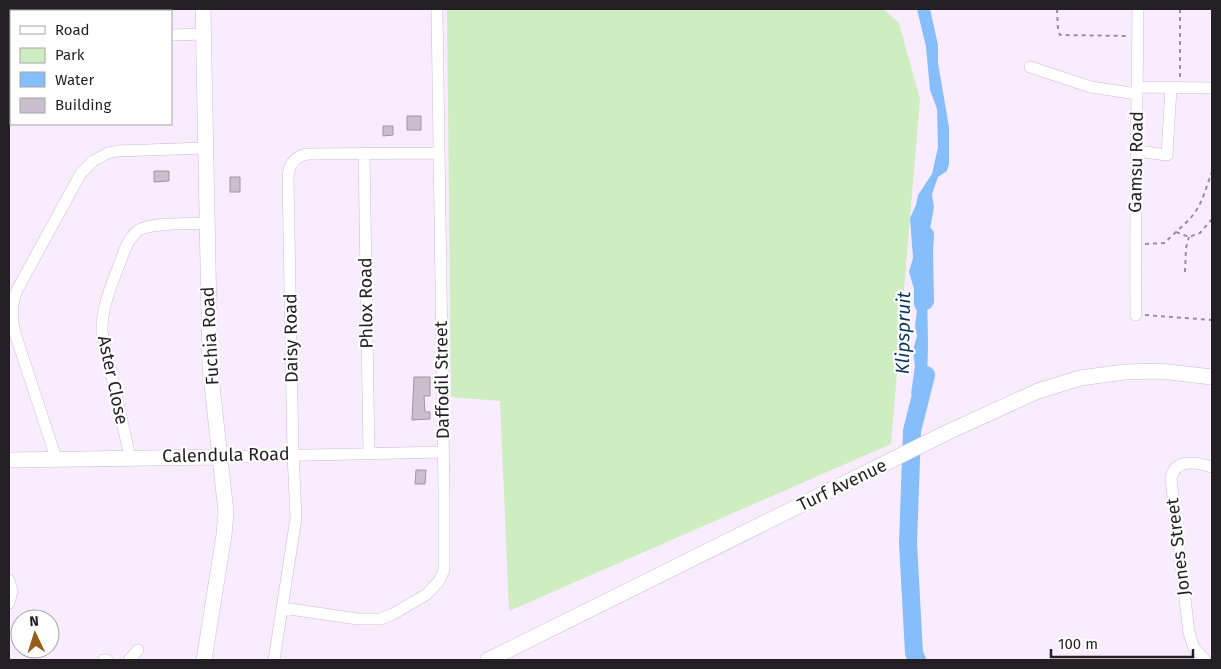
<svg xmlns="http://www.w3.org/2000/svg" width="1221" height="669" viewBox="0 0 1221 669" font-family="'Fira Sans',sans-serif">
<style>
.green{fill:#ceedc1}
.water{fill:#85befa}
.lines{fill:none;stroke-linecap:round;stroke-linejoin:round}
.river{stroke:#85befa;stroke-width:18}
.building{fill:#cbbecf;stroke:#a194a5}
.street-casing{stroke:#cabdcf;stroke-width:12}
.secondary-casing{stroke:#cabdcf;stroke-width:16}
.path{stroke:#998f9c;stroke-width:2;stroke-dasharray:4 4;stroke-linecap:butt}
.street{stroke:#fff;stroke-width:11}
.secondary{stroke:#fff;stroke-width:15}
.labels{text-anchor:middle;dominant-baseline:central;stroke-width:4.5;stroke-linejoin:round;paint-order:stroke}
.street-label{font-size:18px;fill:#241f25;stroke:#fefefe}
.water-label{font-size:19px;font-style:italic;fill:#0b345b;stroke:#fefefe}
</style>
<rect width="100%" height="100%" fill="#f9ecfe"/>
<!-- green -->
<path class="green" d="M447 9H883L899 23 920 99 891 444 509 611 500 401 451 397Z"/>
<!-- water -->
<path class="water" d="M917 9H930L938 45V63L949 127V164L947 171 938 177 932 194 934 207 922 273 927 285 928 346 927 380 922 398 911 394 915 366 913 350 917 336 915 326 917 311 914 305V289L909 272 913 258 910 218 916 205 918 195 932 174 938 147 937 109 930 90 926 47Z"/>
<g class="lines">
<!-- river -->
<path class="river" d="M925 301 924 251 925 235
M917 660 914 653 908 543 912 431 926 375"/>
</g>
<!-- building -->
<path class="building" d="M407 116H421V130H407Z
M383 126H393V135L383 136Z
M154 171H169V181L154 182Z
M230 177H240V192H230Z
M414 377H430V396H424L425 412H430V419L412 420Z
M416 470H426L425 484H415Z"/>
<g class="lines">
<defs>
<path id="street" d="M77 9 82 11
M171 35 204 34
M9 67 11 65
M1030 67 1091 87 1137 94
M1137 87 1212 88
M1137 151 1167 155 1171 88
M364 153 369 453
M1136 315C1135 213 1137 111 1138 9
M130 457 102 332C101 304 116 275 125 249 128 242 132 235 139 230 152 222 190 224 207 223
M220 457 443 452
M56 458 15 333C11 318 11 305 17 290L81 173 93 161 108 153 117 151 205 148
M9 580 12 591 9 603
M283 608 358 619H380L393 614 427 594 439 581 444 570V491L437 9
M104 660H107
M129 660 138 650
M274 660 296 518 293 454 288 177C289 164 295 156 308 154L438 153
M1205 660 1194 648 1189 633 1171 479C1174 458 1196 462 1212 467"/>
<path id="secondary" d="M203 9 210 367 226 512 224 535 204 660
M9 460 220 457
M488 660 948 432 1038 391 1080 378 1125 372 1160 371 1212 377"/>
</defs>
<!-- street casing -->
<use href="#street" class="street-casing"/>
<!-- secondary casing -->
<use href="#secondary" class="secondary-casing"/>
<!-- path -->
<path class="path" d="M1057 9 1058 30 1060 35 1129 36
M1180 9V78
M1176 232 1189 237 1200 233 1212 219
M1145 244 1165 243C1175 231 1189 223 1197 209 1204 198 1207 184 1212 172
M1185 272 1186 248 1189 237
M1145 315 1212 320"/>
<!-- street -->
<use href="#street" class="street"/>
<!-- secondary -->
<use href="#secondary" class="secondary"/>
</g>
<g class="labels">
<!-- street labels -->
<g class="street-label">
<text transform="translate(1136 162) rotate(-89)">Gamsu Road</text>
<text transform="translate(366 303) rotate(-91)">Phlox Road</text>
<text transform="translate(210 336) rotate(-93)">Fuchia Road</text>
<text transform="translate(291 338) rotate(-91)">Daisy Road</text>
<text transform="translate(113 380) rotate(78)">Aster Close</text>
<text transform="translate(442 380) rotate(-91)">Daffodil Street</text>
<text transform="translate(226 455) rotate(-1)">Calendula Road</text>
<text transform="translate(842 485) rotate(-26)">Turf Avenue</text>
<text transform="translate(1178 547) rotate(-97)">Jones Street</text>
</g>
<!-- water labels -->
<g class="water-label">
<text transform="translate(903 333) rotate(-89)">Klipspruit</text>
</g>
</g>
<!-- border -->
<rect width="1221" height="669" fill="none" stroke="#241f25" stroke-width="20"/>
<!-- legend -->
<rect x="10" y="10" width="162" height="115" fill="#fefefe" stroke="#a7a5a7"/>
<rect x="20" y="26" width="25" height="8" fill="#ffffff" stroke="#a7a5a7"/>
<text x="55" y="35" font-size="15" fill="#241f25">Road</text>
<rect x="20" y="48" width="25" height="15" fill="#ceedc1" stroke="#a7a5a7"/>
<text x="55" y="60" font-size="15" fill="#241f25">Park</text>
<rect x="20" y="72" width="25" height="15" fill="#85befa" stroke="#a7a5a7"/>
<text x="55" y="85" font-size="15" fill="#241f25">Water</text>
<rect x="20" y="98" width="25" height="15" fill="#cbbecf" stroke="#a7a5a7"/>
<text x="55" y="110" font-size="15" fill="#241f25">Building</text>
<!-- north arrow -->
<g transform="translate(35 634) rotate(356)"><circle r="24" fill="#fefefe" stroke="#a7a5a7"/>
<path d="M0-4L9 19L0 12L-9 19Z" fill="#965d1a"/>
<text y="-8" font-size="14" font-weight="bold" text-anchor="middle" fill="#241f25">N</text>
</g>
<!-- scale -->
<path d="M1051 649v8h142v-8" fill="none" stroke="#241f25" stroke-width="2.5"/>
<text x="1058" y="649" font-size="15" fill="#241f25" stroke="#fefefe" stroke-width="4" paint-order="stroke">100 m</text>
</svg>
